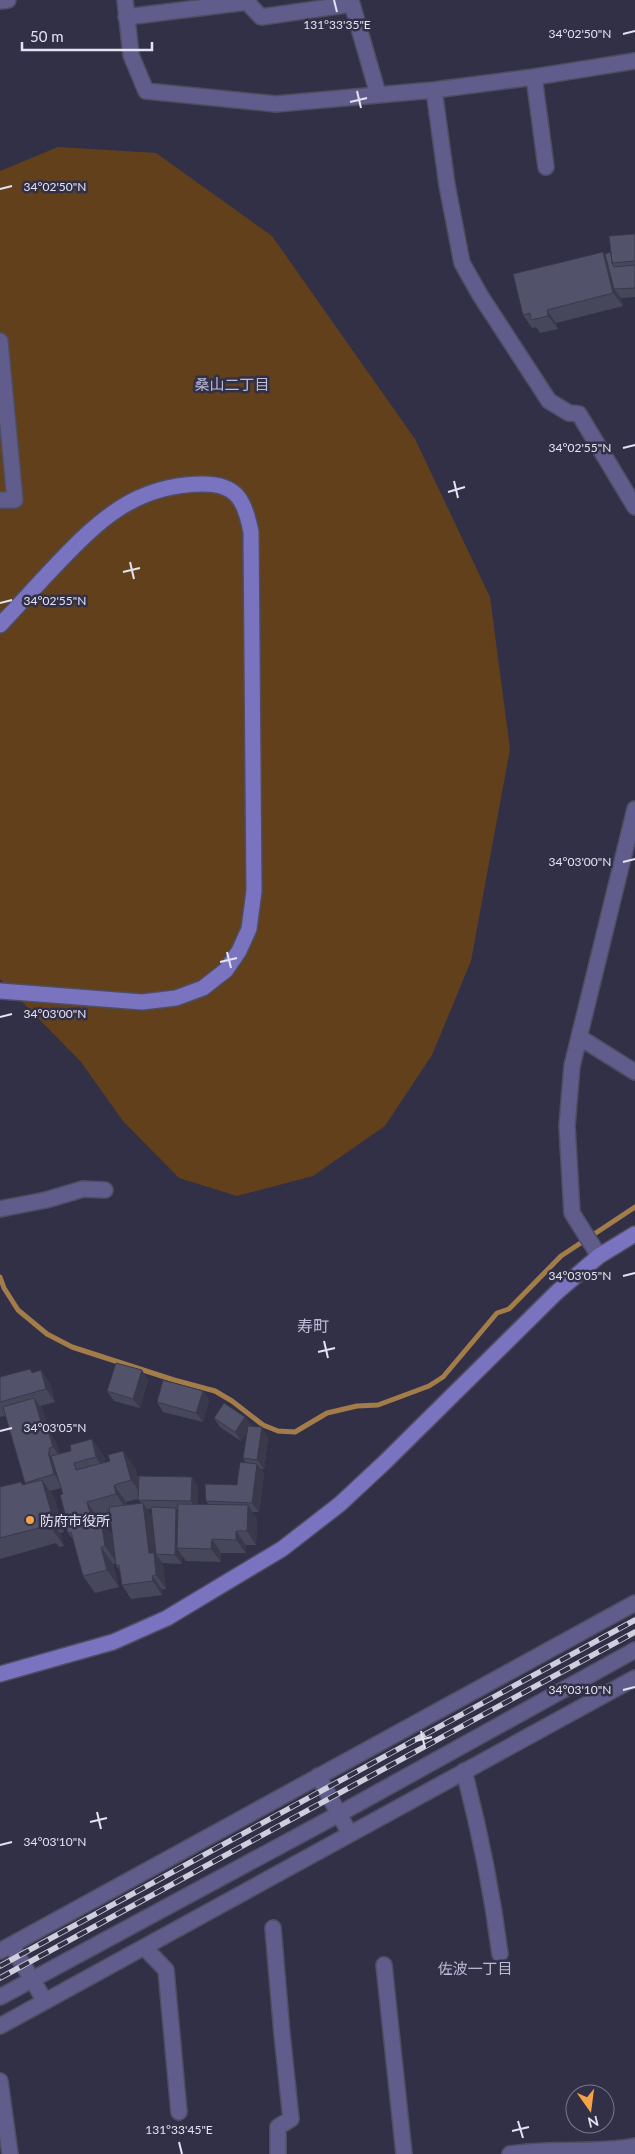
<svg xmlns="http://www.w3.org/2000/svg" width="635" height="2154" viewBox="0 0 635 2154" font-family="Lato,'Noto Sans JP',sans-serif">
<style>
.green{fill:#61401b}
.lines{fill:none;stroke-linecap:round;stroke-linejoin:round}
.stream{stroke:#a37c49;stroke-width:5}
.street-casing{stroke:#4e4d62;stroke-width:18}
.secondary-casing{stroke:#4e4d62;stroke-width:18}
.street{stroke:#605d8d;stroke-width:15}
.secondary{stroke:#7a73bf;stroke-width:15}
.rail-casing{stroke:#cfcede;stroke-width:5.5}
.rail{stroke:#323047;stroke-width:4;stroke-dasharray:11;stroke-linecap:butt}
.wall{fill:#47475c;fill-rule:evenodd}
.shaded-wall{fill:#3a394b}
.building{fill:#53526b;stroke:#3a394b}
.ticks{fill:none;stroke:#e4e3f2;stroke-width:2}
.poi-dot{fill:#f5a345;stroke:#323047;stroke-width:2}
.labels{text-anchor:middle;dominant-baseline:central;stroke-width:5;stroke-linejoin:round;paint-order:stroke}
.poi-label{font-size:14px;fill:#e4e3f2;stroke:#323047;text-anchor:start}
.neighbourhood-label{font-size:15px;fill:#bcbbd8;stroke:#323047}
.quarter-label{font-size:16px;fill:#bcbbd8;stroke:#323047}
.ticks-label{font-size:12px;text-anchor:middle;fill:#e4e3f2;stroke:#323047;stroke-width:5;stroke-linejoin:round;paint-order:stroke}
</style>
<rect width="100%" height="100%" fill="#323047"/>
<!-- green -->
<path class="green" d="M58 147 156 153 272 236 415 439 490 597 510 749 471 961 432 1055 385 1126 313 1176 237 1196 179 1178 123 1121 81 1062 0 979V171Z"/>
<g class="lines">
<!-- stream -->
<path class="stream" d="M0 1277 4 1288 18 1310 47 1334 72 1347 174 1380 215 1391 232 1401 263 1425 278 1431 295 1432 327 1413 357 1406 378 1405 429 1386 443 1377 497 1313 509 1309 561 1256 635 1207"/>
<defs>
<path id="street" d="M125 0 131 55 146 91 276 104 434 90
M0 1 8 0
M126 17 247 2 261 17 352 4 378 94
M635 61 534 77 434 90 447 185 462 263 480 295 549 401 569 413 579 414 635 507
M534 77 546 167
M0 341 15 500H0
M579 1037 635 1072
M0 1209 46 1200 83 1189 105 1190
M599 1256 572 1213 567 1126 572 1066 635 809
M464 1771C480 1832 492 1892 500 1954
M318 1776 350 1834
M273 1928 282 2034 291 2119 278 2127V2154
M11 1945 45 2001
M144 1947 166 1970 179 2112
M0 1951 635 1603
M384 1965 404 2154
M0 1997 339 1814 635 1650
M0 2026 635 1678
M0 2081 10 2154
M510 2154C552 2147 595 2154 635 2146"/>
<path id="secondary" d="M0 625C19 605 38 584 57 564 100 519 136 485 201 484 237 483 245 501 251 532L254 891 249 929 239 951 226 970 203 988 176 998 142 1002 0 991
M0 1674 113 1642 167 1618 282 1549 340 1504 385 1462 557 1292 599 1256 635 1234"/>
</defs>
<!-- street casing -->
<use href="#street" class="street-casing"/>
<!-- secondary casing -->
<use href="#secondary" class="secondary-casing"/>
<!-- street -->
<use href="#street" class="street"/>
<!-- secondary -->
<use href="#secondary" class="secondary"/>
<defs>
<path id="rail" d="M0 1966 635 1620
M0 1978 635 1632"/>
</defs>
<!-- rail casing -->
<use href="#rail" class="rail-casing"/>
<!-- rail -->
<use href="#rail" class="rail"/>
</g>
<!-- wall -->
<path class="wall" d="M635 234V297L621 298 623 306 556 323 558 329 540 333 536 327 532 328 523 315 603 252 605 255 611 252Z
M30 1369 33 1373 41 1370 50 1384 55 1402 40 1406 43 1411 50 1433 57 1444 60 1454 104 1456 105 1462 135 1468 139 1481 192 1477 198 1487 197 1504H208L206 1501 237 1485 246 1463 243 1458 247 1433 241 1441 220 1427 214 1418 251 1426 268 1437 264 1469H261L264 1473 259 1512H252L257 1519 256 1545H246V1553H221V1562L186 1561 182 1556V1564L162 1563 157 1556V1558L163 1566 166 1589H162V1595L131 1599 122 1585 120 1571 116 1565V1563L113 1564 119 1587 95 1593 83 1576 74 1541 68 1533V1524L63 1494 61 1488 50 1491 54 1497 64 1532 60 1533 64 1546 59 1547 56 1543 0 1559V1487L21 1482 23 1485 26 1484 25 1483 6 1416 0 1417V1377ZM138 1499 141 1503 127 1505 126 1502ZM147 1509H151L152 1516ZM110 1516 113 1536 99 1519Z
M148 1380 140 1408 114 1401 107 1391Z
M203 1391 209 1400 203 1422 163 1412 157 1402Z"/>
<!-- shaded-wall -->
<path class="shaded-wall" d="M603 252 613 265 614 289 621 298 623 306 613 293Z
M547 310 556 323 558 329 548 316Z
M41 1370 50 1384 55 1402 46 1389Z
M142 1370 148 1380 140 1408 133 1399Z
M203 1391 209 1400 203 1422 196 1413Z
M34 1398 43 1411 50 1433 57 1444 62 1460 53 1447 44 1432Z
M245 1417 252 1426 241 1441 235 1432Z
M262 1427 268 1437 264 1469 257 1460Z
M92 1439 104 1456 108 1475 96 1457Z
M123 1451 135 1468 143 1497 131 1480Z
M48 1452 57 1466 63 1487 54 1474Z
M257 1464 264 1473 259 1512 252 1503Z
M192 1477 198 1487 197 1511 191 1501Z
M42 1480 54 1497 64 1532 52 1515Z
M114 1485 126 1502 128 1511 116 1494Z
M87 1502 99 1519 103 1535 101 1520 113 1537 117 1563 105 1546 92 1521Z
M143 1503 152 1516 156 1554 163 1566 166 1589 156 1575 149 1553Z
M248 1505 257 1519 256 1545 247 1531Z
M176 1508 183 1517 177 1548 182 1556V1564L175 1555Z
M48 1516 60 1533 64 1546 52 1529Z
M236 1531 246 1545V1553L236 1540Z
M212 1539 221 1553V1562L211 1549Z
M101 1547 113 1564 119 1587 107 1570Z
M152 1576 162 1589V1595L153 1581Z"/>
<!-- building -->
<path class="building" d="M635 234V261L612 263 609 236Z
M603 252 613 293 547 310 548 316 531 320 530 313 523 315 513 274Z
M611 252 612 263 614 267 635 265V288L614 289 605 254Z
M116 1363 142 1370 133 1399 107 1391Z
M30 1369 32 1373 41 1370 46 1389 0 1402V1377Z
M163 1380 203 1391 196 1413 157 1402Z
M34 1398 44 1432 48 1430 53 1447 49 1448 50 1452H48L54 1474 25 1483 3 1407Z
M224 1403 245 1417 235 1432 214 1418Z
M248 1426 262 1427 257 1460 243 1458Z
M92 1439 96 1457 74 1463 76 1470 110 1461 108 1455 123 1451 131 1480 114 1485 116 1494 87 1502 92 1521 101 1520 105 1546 101 1547 107 1570 83 1576 71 1532 68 1533 66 1525 68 1524 60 1495 63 1494 51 1456 71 1451 70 1445Z
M240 1462 257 1464 252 1503 206 1501 205 1484 237 1485Z
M139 1476 192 1477 191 1501 138 1500Z
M42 1480 52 1515 48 1516 52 1529 47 1530 46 1526 0 1538V1487L21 1482 22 1485Z
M143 1503 149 1553H154L156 1575 152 1576 153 1581 122 1585 119 1565H116L109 1507Z
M178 1504 248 1505 247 1531H236V1540L212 1539 211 1549 177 1548Z
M151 1507 176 1508 175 1555 156 1554Z"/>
<!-- ticks -->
<path class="ticks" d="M334 0 337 12M623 34 635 31M357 91 361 108M350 102 367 98M0 189 12 186M623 448 635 445M454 481 458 498M448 492 465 487M130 562 134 579M123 572 140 568M0 603 12 600M623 862 635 859M227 952 231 968M220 962 237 958M0 1017 12 1014M623 1276 635 1273M324 1341 328 1358M318 1352 335 1348M0 1431 12 1428M623 1690 635 1687M421 1731 425 1748M415 1741 432 1737M97 1812 101 1829M90 1822 107 1818M0 1845 12 1842M518 2121 523 2138M512 2131 529 2127M179 2142 182 2154"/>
<!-- markers -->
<circle class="poi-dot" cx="30" cy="1520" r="5"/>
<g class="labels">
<!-- poi labels -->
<g class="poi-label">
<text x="40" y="1520">防府市役所</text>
</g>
<!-- neighbourhood labels -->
<g class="neighbourhood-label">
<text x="232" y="384">桑山二丁目</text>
<text x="475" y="1968">佐波一丁目</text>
</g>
<!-- quarter labels -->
<g class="quarter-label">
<text x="313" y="1325">寿町</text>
</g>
</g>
<g class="ticks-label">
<text x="337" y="29">131°33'35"E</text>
<text x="580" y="38">34°02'50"N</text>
<text x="55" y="191">34°02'50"N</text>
<text x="580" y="452">34°02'55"N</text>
<text x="55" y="605">34°02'55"N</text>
<text x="580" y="866">34°03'00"N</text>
<text x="55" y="1018">34°03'00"N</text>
<text x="580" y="1280">34°03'05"N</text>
<text x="55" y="1432">34°03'05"N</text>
<text x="580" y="1694">34°03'10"N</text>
<text x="55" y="1846">34°03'10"N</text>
<text x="179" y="2134">131°33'45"E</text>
</g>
<!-- north arrow -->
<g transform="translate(590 2109) rotate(166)"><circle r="24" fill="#323047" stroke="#79788b"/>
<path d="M0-4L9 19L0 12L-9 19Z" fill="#f5a345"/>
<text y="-8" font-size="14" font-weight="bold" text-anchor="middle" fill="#e4e3f2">N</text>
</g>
<!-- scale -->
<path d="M22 42v8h130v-8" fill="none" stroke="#e4e3f2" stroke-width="2.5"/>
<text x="30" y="42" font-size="15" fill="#e4e3f2" stroke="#323047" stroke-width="4" paint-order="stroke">50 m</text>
</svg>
